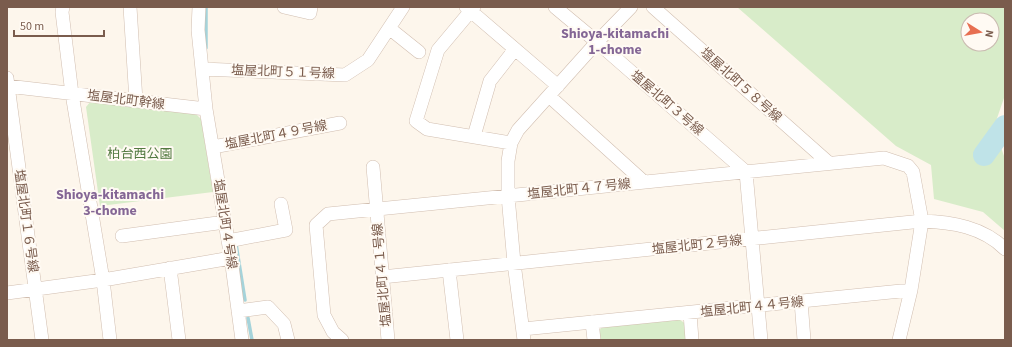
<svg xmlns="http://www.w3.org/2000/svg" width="1012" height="347" viewBox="0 0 1012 347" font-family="'Source Sans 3','Noto Sans JP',sans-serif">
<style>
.green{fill:#d8ecc9;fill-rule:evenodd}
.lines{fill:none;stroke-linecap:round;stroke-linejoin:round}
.stream{stroke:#a5d3da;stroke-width:3.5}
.river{stroke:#bfe3e8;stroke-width:22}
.minor-casing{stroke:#d1beb0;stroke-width:14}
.minor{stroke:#fff;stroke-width:13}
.labels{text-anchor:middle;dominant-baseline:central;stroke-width:4;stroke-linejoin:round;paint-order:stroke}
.street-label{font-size:13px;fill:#7a5c4d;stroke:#fffaf3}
.park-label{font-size:13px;fill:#537a41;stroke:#fffaf3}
.neighbourhood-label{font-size:14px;font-weight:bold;fill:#846695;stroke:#fffaf3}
</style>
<rect width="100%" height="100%" fill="#fdf6ec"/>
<!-- green -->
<path class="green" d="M737 7H1005V95L994 127 1005 159V231L983 212 934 199 931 165 896 146ZM968 20H992V44H968Z
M91 101 196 114 201 119 213 192 100 206 86 107Z
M680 320 686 324V340H599L598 332 603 326Z"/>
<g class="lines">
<!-- stream -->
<path class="stream" d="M206 7V48
M236 244 245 300
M248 318 252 340"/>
<!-- river -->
<path class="river" d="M984 155 1005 126"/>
<defs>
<path id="minor" d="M63 7 62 12 72 94 103 280 110 340
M130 7 136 101
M284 7 310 13 311 7
M466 7 558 86
M474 7 438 50 416 121 427 129 511 143
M555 7 597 42 746 172 761 340
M653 7 829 163
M389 28 419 52
M202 69 345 75 368 60 403 7
M7 78 42 340
M7 86 206 109 198 30 199 7
M549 96 644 182
M206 109 231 258 242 340
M474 136 490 81 515 49
M213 147 340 123
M373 167 388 340
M122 236 225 222
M228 241 286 230 281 204
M170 268 179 340
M449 270 457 340
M382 277 922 221C952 222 983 227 1005 249
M7 293 103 280 231 258
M801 301 804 340
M238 311 268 307 284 324 288 340
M690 313 692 340
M592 322 594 340
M342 340 333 332 324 315 316 225 328 214 884 158 908 166 913 172 922 221 911 290 523 329
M524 340 514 263 508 196V161L511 143 518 130 597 42 631 7
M899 340 911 290"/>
</defs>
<!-- minor casing -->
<use href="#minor" class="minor-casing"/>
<!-- minor -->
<use href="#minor" class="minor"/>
</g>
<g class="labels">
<!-- street labels -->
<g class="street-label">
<text transform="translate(283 72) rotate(2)">塩屋北町５１号線</text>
<text transform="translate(741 85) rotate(42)">塩屋北町５８号線</text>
<text transform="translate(126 100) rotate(7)">塩屋北町幹線</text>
<text transform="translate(667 103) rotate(41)">塩屋北町３号線</text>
<text transform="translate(276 135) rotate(-11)">塩屋北町４９号線</text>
<text transform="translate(579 189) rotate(-6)">塩屋北町４７号線</text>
<text transform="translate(26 221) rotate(82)">塩屋北町１６号線</text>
<text transform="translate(225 224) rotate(81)">塩屋北町４号線</text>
<text transform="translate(697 245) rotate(-6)">塩屋北町２号線</text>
<text transform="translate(382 275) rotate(-95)">塩屋北町４１号線</text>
<text transform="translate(752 307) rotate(-6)">塩屋北町４４号線</text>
</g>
<!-- park labels -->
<g class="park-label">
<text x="140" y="154">柏台西公園</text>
</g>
<!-- neighbourhood labels -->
<g class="neighbourhood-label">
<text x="615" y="34">Shioya-kitamachi<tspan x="615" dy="16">1-chome</tspan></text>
<text x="110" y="195">Shioya-kitamachi<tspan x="110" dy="16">3-chome</tspan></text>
</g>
</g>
<!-- border -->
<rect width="1012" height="347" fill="none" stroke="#7a5c4d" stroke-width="16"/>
<!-- north arrow -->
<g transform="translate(980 32) rotate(101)"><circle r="19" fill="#fffaf3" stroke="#cabbb1"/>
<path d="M0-3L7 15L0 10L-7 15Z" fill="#e76f51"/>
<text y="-6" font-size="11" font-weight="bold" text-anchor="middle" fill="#7a5c4d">N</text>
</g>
<!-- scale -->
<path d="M14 30v6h90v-6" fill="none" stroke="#7a5c4d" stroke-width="2"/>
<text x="20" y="30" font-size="12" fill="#7a5c4d" stroke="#fffaf3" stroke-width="3" paint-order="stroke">50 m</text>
</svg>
